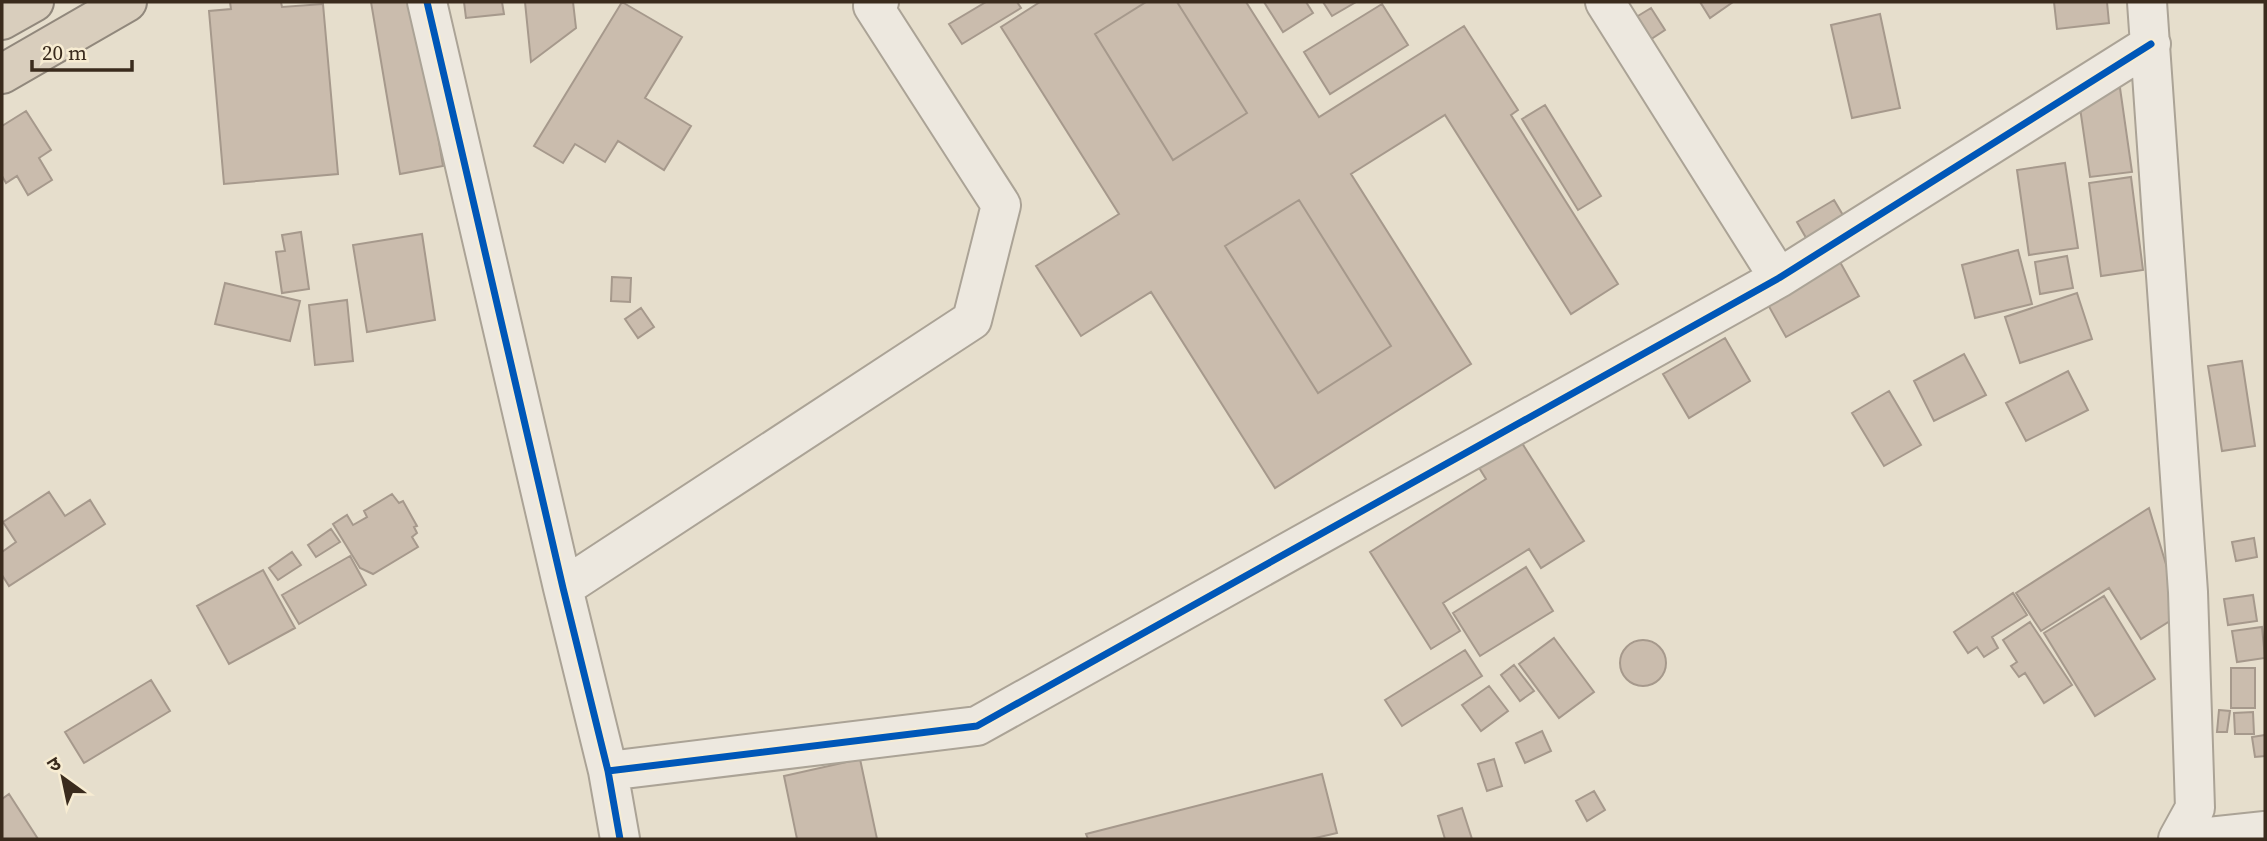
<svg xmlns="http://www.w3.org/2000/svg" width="2267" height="841" viewBox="0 0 2267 841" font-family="'Source Serif 4','Noto Sans Devanagari',serif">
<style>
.building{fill:#cabcad;stroke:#a6998c;stroke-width:2;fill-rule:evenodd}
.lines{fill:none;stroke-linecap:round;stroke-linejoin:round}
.street-casing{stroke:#aba396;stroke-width:42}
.highway-casing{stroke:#91887c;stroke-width:42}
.street{stroke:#ede8df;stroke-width:38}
.highway{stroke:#d9cebd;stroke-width:38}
.cycleway-casing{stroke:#f7ecd2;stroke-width:11}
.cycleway{stroke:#0057b8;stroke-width:7}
</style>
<rect width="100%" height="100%" fill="#e6decc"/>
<!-- building -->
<path class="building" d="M230 2H281L282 7 323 4 338 174 224 184 209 11 231 9Z
M371 2H416L443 166 400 174Z
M464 2H502L504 14 466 18Z
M525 2H573L576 28 531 62Z
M622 2 682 37 645 98 691 126 664 170 618 141 605 162 575 144 563 163 534 146Z
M986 2H1017L1021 8 962 44 949 24Z
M1040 2H1146L1095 34 1173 160 1247 113 1177 2H1246L1319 117 1464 26 1518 110 1511 115 1618 284 1571 314 1445 115 1351 174 1471 364 1275 488 1151 292 1081 336 1036 266 1119 214 1001 27ZM1299 200 1391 346 1318 393 1225 246Z
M1146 2H1177L1247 113 1173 160 1095 34Z
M1264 2H1306L1313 13 1283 32Z
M1323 2H1356L1332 16Z
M1700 2H1733L1710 18Z
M2054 2H2107L2109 23 2057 29Z
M1382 4 1408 45 1330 94 1304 52Z
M1651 8 1665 30 1642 45 1628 22Z
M1880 14 1900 108 1852 118 1831 25Z
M2120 88 2132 172 2090 177 2078 94Z
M1545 105 1601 196 1578 210 1522 119Z
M26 111 51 150 39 158 52 180 28 195 17 176 6 183 2 176V126Z
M2065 163 2078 248 2029 255 2017 170Z
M2131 177 2143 270 2101 276 2089 183Z
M1299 200 1391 346 1318 393 1225 246Z
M1834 200 1850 227 1813 250 1797 222Z
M301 232 309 289 282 293 276 252 285 251 282 235Z
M422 234 435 320 367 332 353 245Z
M2018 250 2032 304 1975 318 1962 265Z
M2067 256 2073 288 2040 294 2035 262Z
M1840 262 1859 296 1786 337 1767 303Z
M612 277 631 278 630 302 611 301Z
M225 283 300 301 290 341 215 324Z
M2077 293 2092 339 2020 363 2005 317Z
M347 300 353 361 315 365 309 305Z
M641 308 654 327 638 338 625 319Z
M1725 338 1750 381 1689 418 1663 374Z
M1964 354 1986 395 1934 421 1914 381Z
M2242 361 2255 446 2222 451 2208 366Z
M2068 371 2088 410 2026 441 2006 403Z
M1889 391 1921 445 1884 466 1852 413Z
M1520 440 1584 541 1541 568 1529 549 1443 603 1460 631 1431 649 1370 552 1486 479 1478 466Z
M49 492 65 516 90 500 105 524 9 586 2 575V552L16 542 3 522Z
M392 494 399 503 403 501 417 526 414 527 417 533 412 537 418 547 373 574 360 568 333 524 347 515 353 525 367 517 364 511Z
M2149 508 2181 614 2141 639 2109 588 2041 631 2016 593Z
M331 529 340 542 316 557 308 545Z
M2254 538 2257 557 2236 561 2232 542Z
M292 552 301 565 278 580 269 568Z
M350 556 366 585 299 624 282 595Z
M1526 567 1553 611 1480 656 1453 613Z
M263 570 295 628 229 664 197 606Z
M2013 593 2027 615 1992 637 1998 648 1984 657 1977 647 1968 653 1954 632Z
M2253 595 2257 621 2228 625 2224 599Z
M2104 596 2155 679 2095 716 2044 633Z
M2030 622 2072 685 2044 703 2025 673 2019 677 2011 666 2017 662 2003 640Z
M2262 627 2265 658 2237 662 2232 631Z
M1554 638 1594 692 1559 718 1519 664Z
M1620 663a23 23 0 1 1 46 0a23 23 0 1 1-46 0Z
M1465 650 1482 676 1402 726 1385 700Z
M1514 665 1534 691 1520 701 1501 675Z
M2231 668H2255V708H2231Z
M151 680 170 711 84 763 65 732Z
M1489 686 1508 711 1481 731 1462 705Z
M2219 710 2230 711 2227 732H2217Z
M2253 712 2254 734H2235L2234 713Z
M1542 731 1551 751 1525 763 1516 743Z
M2265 735V756L2255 757 2252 737Z
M860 759 877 839H797L784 776Z
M1494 759 1502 786 1487 791 1478 764Z
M1322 774 1337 833 1311 839H1088L1086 834Z
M1594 791 1605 810 1587 821 1576 801Z
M9 794 38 839H2V799Z
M1462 808 1472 839H1445L1438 816Z"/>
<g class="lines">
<defs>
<path id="street" d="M427 2 563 588 608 771 620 839
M1605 2 1779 278
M2147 2 2188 592 2195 808 2178 839
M563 588 972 320 1001 205 873 6 879 2
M608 771 977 726 1779 278 2151 44
M2190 839 2265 831"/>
<path id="highway" d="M2 20 34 2
M2 74 127 2"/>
</defs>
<!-- street casing -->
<use href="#street" class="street-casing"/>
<!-- highway casing -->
<use href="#highway" class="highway-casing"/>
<!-- street -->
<use href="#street" class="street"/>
<!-- highway -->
<use href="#highway" class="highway"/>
<defs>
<path id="cycleway" d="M427 2 563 588 608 771 620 839
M608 771 977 726 1779 278 2151 44"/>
</defs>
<!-- cycleway casing -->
<use href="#cycleway" class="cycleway-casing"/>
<!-- cycleway -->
<use href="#cycleway" class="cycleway"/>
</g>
<!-- border -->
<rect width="2267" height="841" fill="none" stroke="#3a2b1d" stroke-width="7"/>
<!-- north arrow -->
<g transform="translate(63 778) rotate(327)" stroke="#f7ecd2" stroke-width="5" paint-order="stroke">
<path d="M0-5L12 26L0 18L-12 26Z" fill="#3a2b1d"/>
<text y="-10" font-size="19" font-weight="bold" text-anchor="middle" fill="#3a2b1d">उ</text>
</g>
<!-- scale -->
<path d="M32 60v10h100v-10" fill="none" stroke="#3a2b1d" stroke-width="3.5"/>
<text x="42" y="60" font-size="21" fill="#3a2b1d" stroke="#f7ecd2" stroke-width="5" paint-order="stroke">20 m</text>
</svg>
